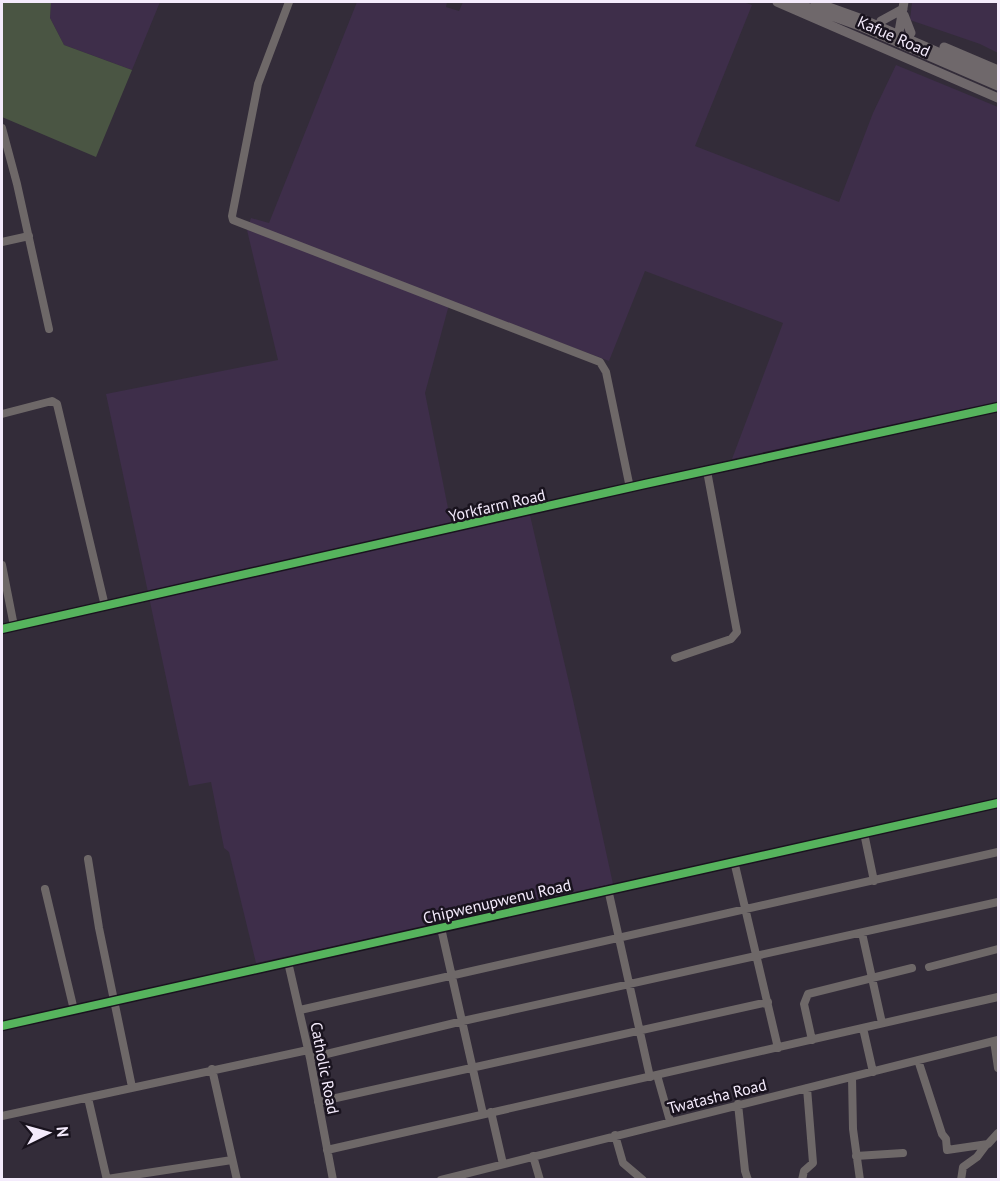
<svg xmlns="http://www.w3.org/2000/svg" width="1000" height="1181" viewBox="0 0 1000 1181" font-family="'PT Sans',sans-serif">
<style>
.built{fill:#3e2e4a}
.green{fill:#4a5543}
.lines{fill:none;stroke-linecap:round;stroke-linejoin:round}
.minor{stroke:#6e6868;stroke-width:8}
.major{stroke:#6f686b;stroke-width:9}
.cycleway-casing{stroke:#19131e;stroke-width:11}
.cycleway{stroke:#56b35d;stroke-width:8}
.labels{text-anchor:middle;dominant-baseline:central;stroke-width:5;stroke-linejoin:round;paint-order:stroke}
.street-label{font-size:16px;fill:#f4ebfc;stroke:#19131e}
</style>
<rect width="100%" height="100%" fill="#332c39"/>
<!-- built -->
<path class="built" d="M51 2H160L132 70 64 45 50 18Z
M357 2H447L446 7 459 11 463 2H743L752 5 695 146 839 202 873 113 896 65 998 107V402L732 459 783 323 645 271 609 361 450 301 425 393 452 528 529 511 573 700 613 884 515 904 418 928 256 963 229 852 224 848 211 782 189 786 106 394 278 360 247 230 251 218 269 223Z
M912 2H998V53L980 44 910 20Z"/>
<!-- green -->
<path class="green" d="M2 2H51L50 18 64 45 132 70 96 157 2 117Z"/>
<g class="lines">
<!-- minor -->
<path class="minor" d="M289 2 258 84 232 216 233 220 600 362 606 372 630 488
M2 128 17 184 49 329
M2 242 29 236
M2 414 52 401 57 404 105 606
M2 565 14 626
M2 629 645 484 998 407
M675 658 731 639 737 632 707 471
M864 833 874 881
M88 859 99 928 132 1087
M734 861 778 1048
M45 889 74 1010
M608 889 650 1077
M441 928 483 1114
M862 933 882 1023
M288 962 310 1058 333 1180
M929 967 998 949
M300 1010 998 852
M2 1026 998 803
M863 1028 873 1072
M812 1040 804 1004 808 994 912 968
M994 1041 998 1068
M310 1058 463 1021 998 902
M918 1060 942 1134 946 1139 947 1150 988 1144 998 1133
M212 1069 237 1180
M657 1075 670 1121
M852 1077 853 1129 860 1180
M88 1098 107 1180
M318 1102 768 1002
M738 1104 745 1171 748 1180
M491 1112 503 1164
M2 1116 308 1050
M615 1135 623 1163 643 1180
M327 1150 998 997
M533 1156 540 1180
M856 1156 903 1153
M107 1179 232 1160
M441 1180 998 1040
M802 1180 804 1171 813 1163 807 1088
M961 1180 963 1167 977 1157 986 1145"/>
<!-- major -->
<path class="major" d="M777 2 998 98
M793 2 862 27 998 86
M815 2 865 20 998 78
M904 15 911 33
M881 21 903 9
M898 38 904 2
M944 47 998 70"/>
<defs>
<path id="cycleway" d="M2 629 645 484 998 407
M2 1026 998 803"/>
</defs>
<!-- cycleway casing -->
<use href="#cycleway" class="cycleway-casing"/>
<!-- cycleway -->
<use href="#cycleway" class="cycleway"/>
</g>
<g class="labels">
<!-- street labels -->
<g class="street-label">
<text transform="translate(894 36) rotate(24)">Kafue Road</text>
<text transform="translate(497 505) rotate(-13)">Yorkfarm Road</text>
<text transform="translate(497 901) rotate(-13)">Chipwenupwenu Road</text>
<text transform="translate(325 1068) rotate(79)">Catholic Road</text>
<text transform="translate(717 1096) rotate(-14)">Twatasha Road</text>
</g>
</g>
<!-- border -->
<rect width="1000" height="1181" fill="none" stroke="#f4ebfc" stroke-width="6"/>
<!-- north arrow -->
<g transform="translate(48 1133) rotate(85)" stroke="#19131e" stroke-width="4.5" paint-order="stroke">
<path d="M0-4.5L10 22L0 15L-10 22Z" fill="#f4ebfc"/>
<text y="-9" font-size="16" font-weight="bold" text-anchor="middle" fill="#f4ebfc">N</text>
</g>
</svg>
